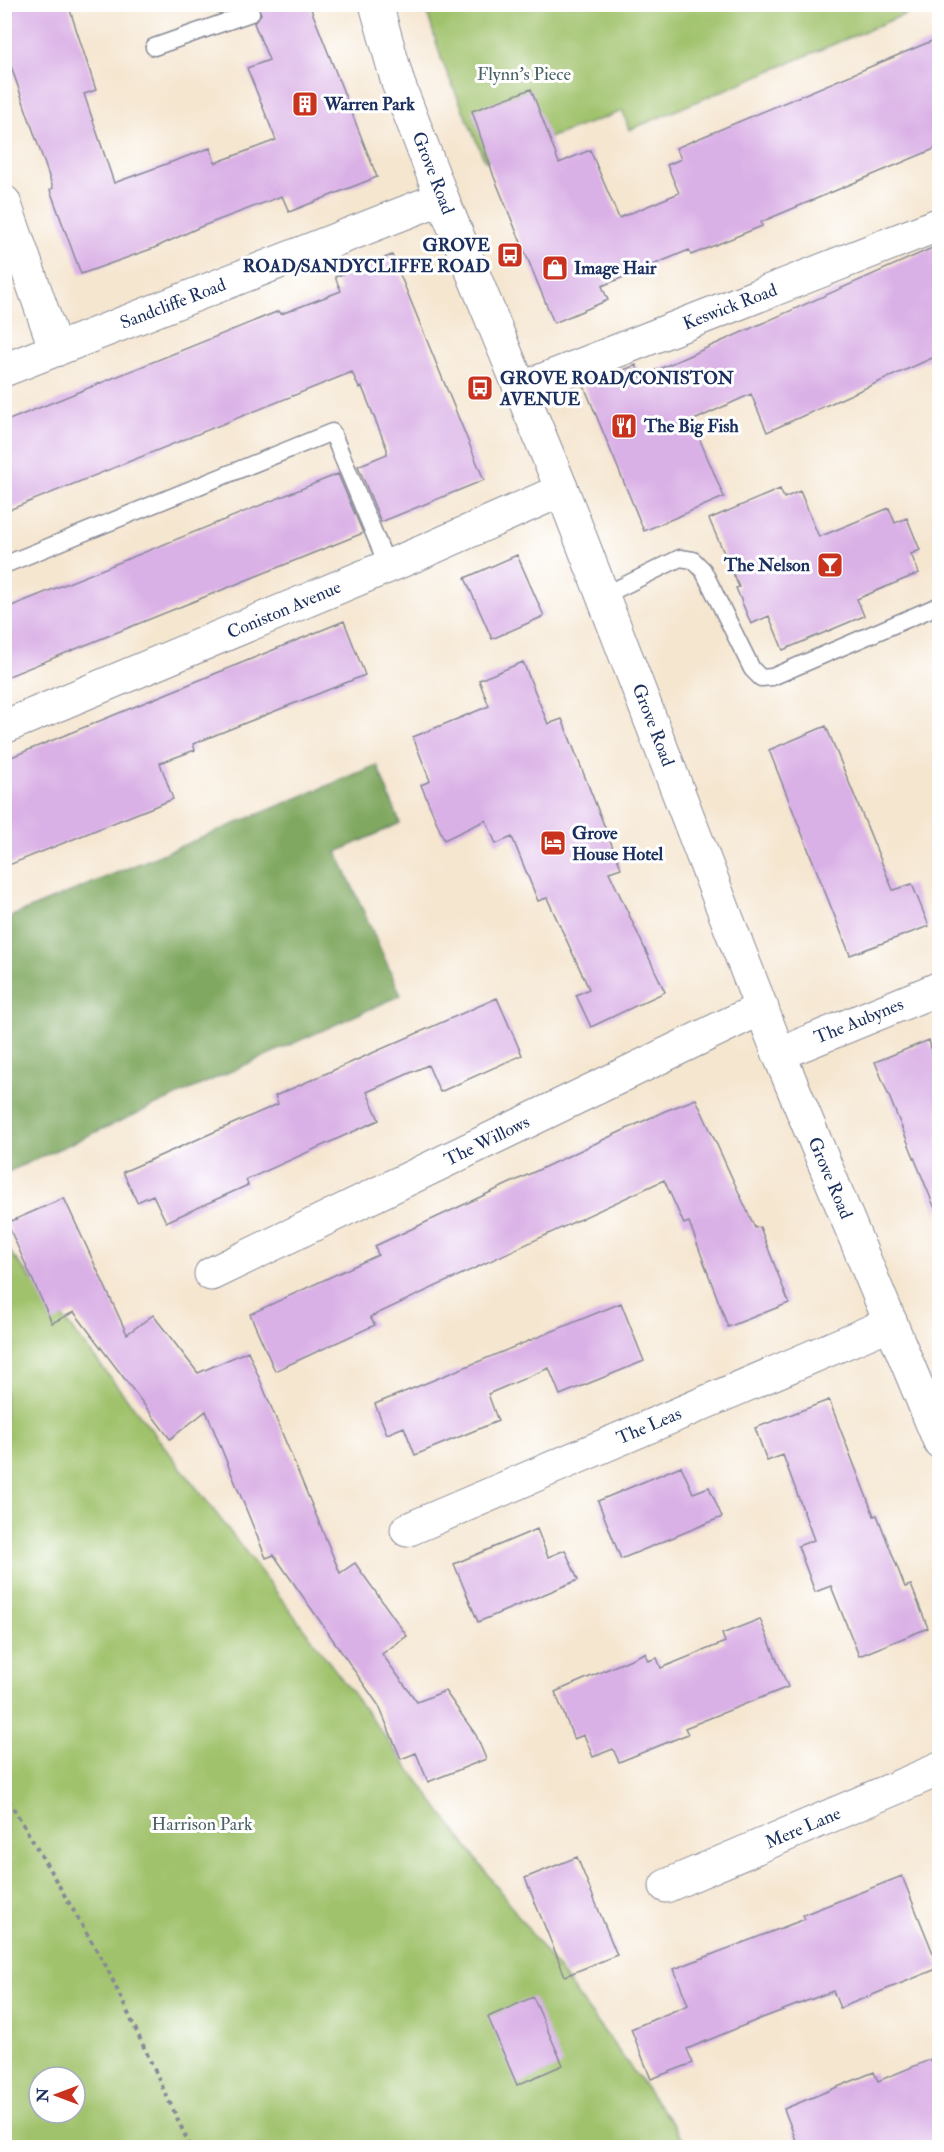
<svg xmlns="http://www.w3.org/2000/svg" width="944" height="2152" viewBox="0 0 944 2152" font-family="'IM FELL Double Pica',serif">
<style>
.green{fill:#a0c26c;stroke:#5e7865;stroke-width:1.5;fill-rule:evenodd}
.forest{fill:#80a860;stroke:#4e6c5f;stroke-width:1.5}
.building{fill:#dab1e6}
.lines{fill:none;stroke-linecap:round;stroke-linejoin:round}
.service-casing{stroke:#888a97;stroke-width:19}
.minor-casing{stroke:#888a97;stroke-width:35}
.tertiary-casing{stroke:#888a97;stroke-width:35}
.path{stroke:#888a97;stroke-width:4;stroke-dasharray:4.5 4.5;stroke-linecap:butt}
.service{stroke:#fff;stroke-width:16}
.minor{stroke:#fff;stroke-width:33}
.tertiary{stroke:#fff;stroke-width:33}
.labels{text-anchor:middle;dominant-baseline:central;stroke-width:6;stroke-linejoin:round;paint-order:stroke}
.park-label{font-size:18px;fill:#4a6263;stroke:#fff}
.poi-label{font-size:18px;font-weight:bold;fill:#1b2f5e;stroke:#fff;text-anchor:start}
.street-label{font-size:18px;fill:#1b2f5e;stroke:#fff}
</style>
<rect width="100%" height="100%" fill="#fff"/>
<filter id="ink" filterUnits="userSpaceOnUse"><feTurbulence type="fractalNoise" baseFrequency=".0167" numOctaves="2"/><feDisplacementMap in="SourceGraphic" scale="12" xChannelSelector="R" yChannelSelector="G"/><feConvolveMatrix kernelMatrix="1 2 1 2 8 2 1 2 1" color-interpolation-filters="sRGB"/></filter>
<filter id="wash" filterUnits="userSpaceOnUse"><feTurbulence type="fractalNoise" baseFrequency=".008" numOctaves="4" result="noise"/><feDisplacementMap in="SourceGraphic" scale="24" xChannelSelector="R" yChannelSelector="G"/><feGaussianBlur stdDeviation="1.35" result="paint"/><feColorMatrix in="noise" values="0 0 0 0 0 0 0 0 0 0 0 0 0 0 0 0 0 1.4 0 .05"/><feComposite in="paint" operator="in"/></filter>
<g filter="url(#wash)">
<rect width="100%" height="100%" fill="#f5e6d0"/>
<!-- green -->
<path class="green" d="M425 5H927L629 130 623 111 485 161 442 61Z
M5 1246C242 1537 462 1841 686 2142L687 2147H5ZM39 2077H75V2113H39Z"/>
<!-- forest -->
<path class="forest" d="M377 765 400 823 337 852 401 995 5 1173V919Z"/>
<g id="blocks">
<!-- building -->
<path class="building" d="M4 4H68L96 90 84 94 114 183 210 148 215 163 276 140 247 68 269 60 254 23 261 14 257 4H309L377 177 289 212 282 196 200 227 154 248 81 274 50 190 53 188 4 46Z
M939 38V147L761 222 762 226 691 255 689 250 602 286 608 300 554 323 494 177 472 111 531 89 559 163 590 150 619 218 679 193 667 165 681 159 676 148Z
M939 245V355L767 432 751 394 692 421 724 497 644 531 584 386 636 365 641 377Z
M392 255 484 480 381 522 358 466 387 454V449L362 387 359 388 352 372 4 512V422L279 311 281 314 341 291 335 277Z
M338 474 363 533 4 678V609Z
M780 489 784 498 800 491 819 537 889 508 895 523 907 518 920 550 911 554 919 573 857 599 864 616 783 650 769 616 751 624 736 588 739 587 709 519Z
M517 555 544 616 492 639 465 578Z
M344 621 365 675 193 744 195 750 160 763 173 799 4 867V760Z
M523 662 548 724 562 719 621 868 609 872 665 992 591 1027 576 995 589 989 547 898 538 901 512 837 496 844 486 820 444 840 421 785 430 781 413 737 489 706 479 680Z
M826 726 893 890 912 884 929 926 850 955 769 750Z
M497 998 522 1055 440 1092 428 1065 367 1092 379 1120 246 1180 248 1185 166 1222 153 1195 137 1202 123 1172 278 1104 275 1096Z
M929 1040 931 1048 939 1044 938 1216 875 1062Z
M696 1099 755 1228 760 1227 789 1303 728 1327 689 1222 684 1224 664 1180 370 1317 375 1325 275 1371 250 1314 378 1255 375 1246 665 1111Z
M64 1198 127 1334 153 1315 198 1373 248 1351 340 1573 355 1563 407 1636 382 1654 417 1702 445 1691 476 1735 486 1759 428 1782 416 1753 401 1759 379 1706 274 1555 266 1558 206 1411 170 1439 74 1312 52 1323 7 1223Z
M621 1303 644 1361 560 1395 549 1368 488 1394 498 1421 415 1455 404 1427 387 1434 375 1404Z
M829 1400 874 1516 877 1515 905 1587 911 1585 928 1628 859 1656 831 1586 815 1592 798 1546 814 1540 783 1455 767 1461 755 1428Z
M681 1466 693 1493 709 1487 722 1517 621 1559 598 1501Z
M537 1529 548 1557 565 1550 578 1580 478 1622 454 1564Z
M760 1619 788 1687 685 1728 688 1734 619 1762 613 1749 593 1757 584 1735 574 1739 555 1692 645 1653 648 1661 657 1658 661 1668 725 1642 722 1634Z
M577 1857 617 1955 565 1976 525 1878Z
M902 1876 939 1968 840 2008 833 1991 757 2020 687 2049 693 2063 651 2079 631 2029 688 2005 674 1969 805 1919 803 1915Z
M533 1997 563 2065 517 2085 488 2017Z
M939 2056V2148H799L784 2109 874 2072 878 2081Z"/>
</g>
</g>
<g filter="url(#ink)">
<use href="#blocks" fill-opacity="0" stroke="#888a97" stroke-width="1.5"/>
<g class="lines">
<defs>
<path id="service" d="M154 47 251 13
M4 565 332 432 388 567
M603 596 680 558 693 560 703 570 752 669 761 678 772 677 940 605"/>
<path id="minor" d="M4 202 56 350
M4 370 442 198
M520 389 940 224
M4 727 420 553 562 490
M779 1054 940 988
M211 1274 762 1008
M407 1530 891 1323
M666 1886 940 1769"/>
<path id="tertiary" d="M376 4 398 83 442 198 562 490 779 1054 940 1442"/>
</defs>
<!-- service casing -->
<use href="#service" class="service-casing"/>
<!-- minor casing -->
<use href="#minor" class="minor-casing"/>
<!-- tertiary casing -->
<use href="#tertiary" class="tertiary-casing"/>
<!-- path -->
<path class="path" d="M4 1792 106 1966 191 2148"/>
<!-- service -->
<use href="#service" class="service"/>
<!-- minor -->
<use href="#minor" class="minor"/>
<!-- tertiary -->
<use href="#tertiary" class="tertiary"/>
</g>
</g>
<!-- icons -->
<defs>
<symbol id="building-square" viewBox="-11 -11 22 22"><rect x="-9" y="-9" width="18" height="18" rx="4" fill="#c8321e" stroke="#fff"/><path d="M-4-6H4V6H1V3H-1V6H-4ZM-2.5-4.3h1.7v1.8h-1.7ZM.8-4.3h1.7v1.8H.8ZM-2.5-1h1.7V.8h-1.7ZM.8-1h1.7V.8H.8Z" fill="#fff"/></symbol>
<symbol id="bus-square" viewBox="-11 -11 22 22"><rect x="-9" y="-9" width="18" height="18" rx="4" fill="#c8321e" stroke="#fff"/><path d="M-5-6H5V4H4V6H2V4H-2V6H-4V4H-5ZM-3.5-4V0h7V-4ZM-3.5 1.2v1.5H-2V1.2ZM2 1.2v1.5H3.5V1.2Z" fill="#fff"/></symbol>
<symbol id="shop-square" viewBox="-11 -11 22 22"><rect x="-9" y="-9" width="18" height="18" rx="4" fill="#c8321e" stroke="#fff"/><path d="M-5-2.5h2.3a2.7 3.5 0 0 1 5.4 0H5L5.5 6h-11ZM-1.5-2.5h3a1.5 2.3 0 0 0-3 0Z" fill="#fff"/></symbol>
<symbol id="restaurant-square" viewBox="-11 -11 22 22"><rect x="-9" y="-9" width="18" height="18" rx="4" fill="#c8321e" stroke="#fff"/><path d="M-5-6h1v4h1v-4h1v4h1v-4h1v5L-1.5 .5V6h-2V.5L-5-1ZM5-6V6H3V1.5H1.5Q1.5-4 5-6Z" fill="#fff"/></symbol>
<symbol id="bar-square" viewBox="-11 -11 22 22"><rect x="-9" y="-9" width="18" height="18" rx="4" fill="#c8321e" stroke="#fff"/><path d="M-6-5H6L.8 .8V4.5H3.5V6h-7V4.5H-.8V.8Z" fill="#fff"/></symbol>
<symbol id="hotel-square" viewBox="-11 -11 22 22"><rect x="-9" y="-9" width="18" height="18" rx="4" fill="#c8321e" stroke="#fff"/><path d="M-6-4.5h1.5V1H6V5H4.5V3h-9V5H-6ZM-4 0a1.8 1.8 0 1 1 3.6 0ZM.5 0V-2.5h3Q6-2.5 6 0Z" fill="#fff"/></symbol>
</defs>
<g fill-rule="evenodd">
<use href="#building-square" x="290" y="89" width="30" height="30"/>
<use href="#bus-square" x="495" y="240" width="30" height="30"/>
<use href="#shop-square" x="540" y="253" width="30" height="30"/>
<use href="#bus-square" x="465" y="373" width="30" height="30"/>
<use href="#restaurant-square" x="609" y="411" width="30" height="30"/>
<use href="#bar-square" x="815" y="550" width="30" height="30"/>
<use href="#hotel-square" x="538" y="828" width="30" height="30"/>
</g>
<g class="labels">
<!-- park labels -->
<g class="park-label">
<text x="524" y="74">Flynn's Piece</text>
<text x="202" y="1824">Harrison Park</text>
</g>
<!-- poi labels -->
<g class="poi-label">
<text x="324" y="104">Warren Park</text>
<text x="490" y="245" text-anchor="end">GROVE<tspan x="490" dy="21">ROAD/SANDYCLIFFE ROAD</tspan></text>
<text x="574" y="268">Image Hair</text>
<text x="500" y="378">GROVE ROAD/CONISTON<tspan x="500" dy="21">AVENUE</tspan></text>
<text x="644" y="426">The Big Fish</text>
<text x="810" y="565" text-anchor="end">The Nelson</text>
<text x="572" y="833">Grove<tspan x="572" dy="21">House Hotel</tspan></text>
</g>
<!-- street labels -->
<g class="street-label">
<text transform="translate(433 173) rotate(69)">Grove Road</text>
<text transform="translate(173 304) rotate(-21)">Sandcliffe Road</text>
<text transform="translate(730 307) rotate(-21)">Keswick Road</text>
<text transform="translate(284 610) rotate(-23)">Coniston Avenue</text>
<text transform="translate(653 725) rotate(69)">Grove Road</text>
<text transform="translate(859 1021) rotate(-22)">The Aubynes</text>
<text transform="translate(487 1141) rotate(-26)">The Willows</text>
<text transform="translate(830 1178) rotate(67)">Grove Road</text>
<text transform="translate(649 1426) rotate(-23)">The Leas</text>
<text transform="translate(803 1828) rotate(-23)">Mere Lane</text>
</g>
</g>
<!-- margin -->
<rect width="944" height="2152" fill="none" stroke="#fff" stroke-width="24"/>
<!-- north arrow -->
<g transform="translate(57 2095) rotate(270)"><circle r="28" fill="#ffffff" stroke="#a4acbf" stroke-width="1.5"/>
<path d="M0-4.5L10 22L0 15L-10 22Z" fill="#c8321e"/>
<text y="-9" font-size="16" font-weight="bold" text-anchor="middle" fill="#1b2f5e">N</text>
</g>
</svg>
